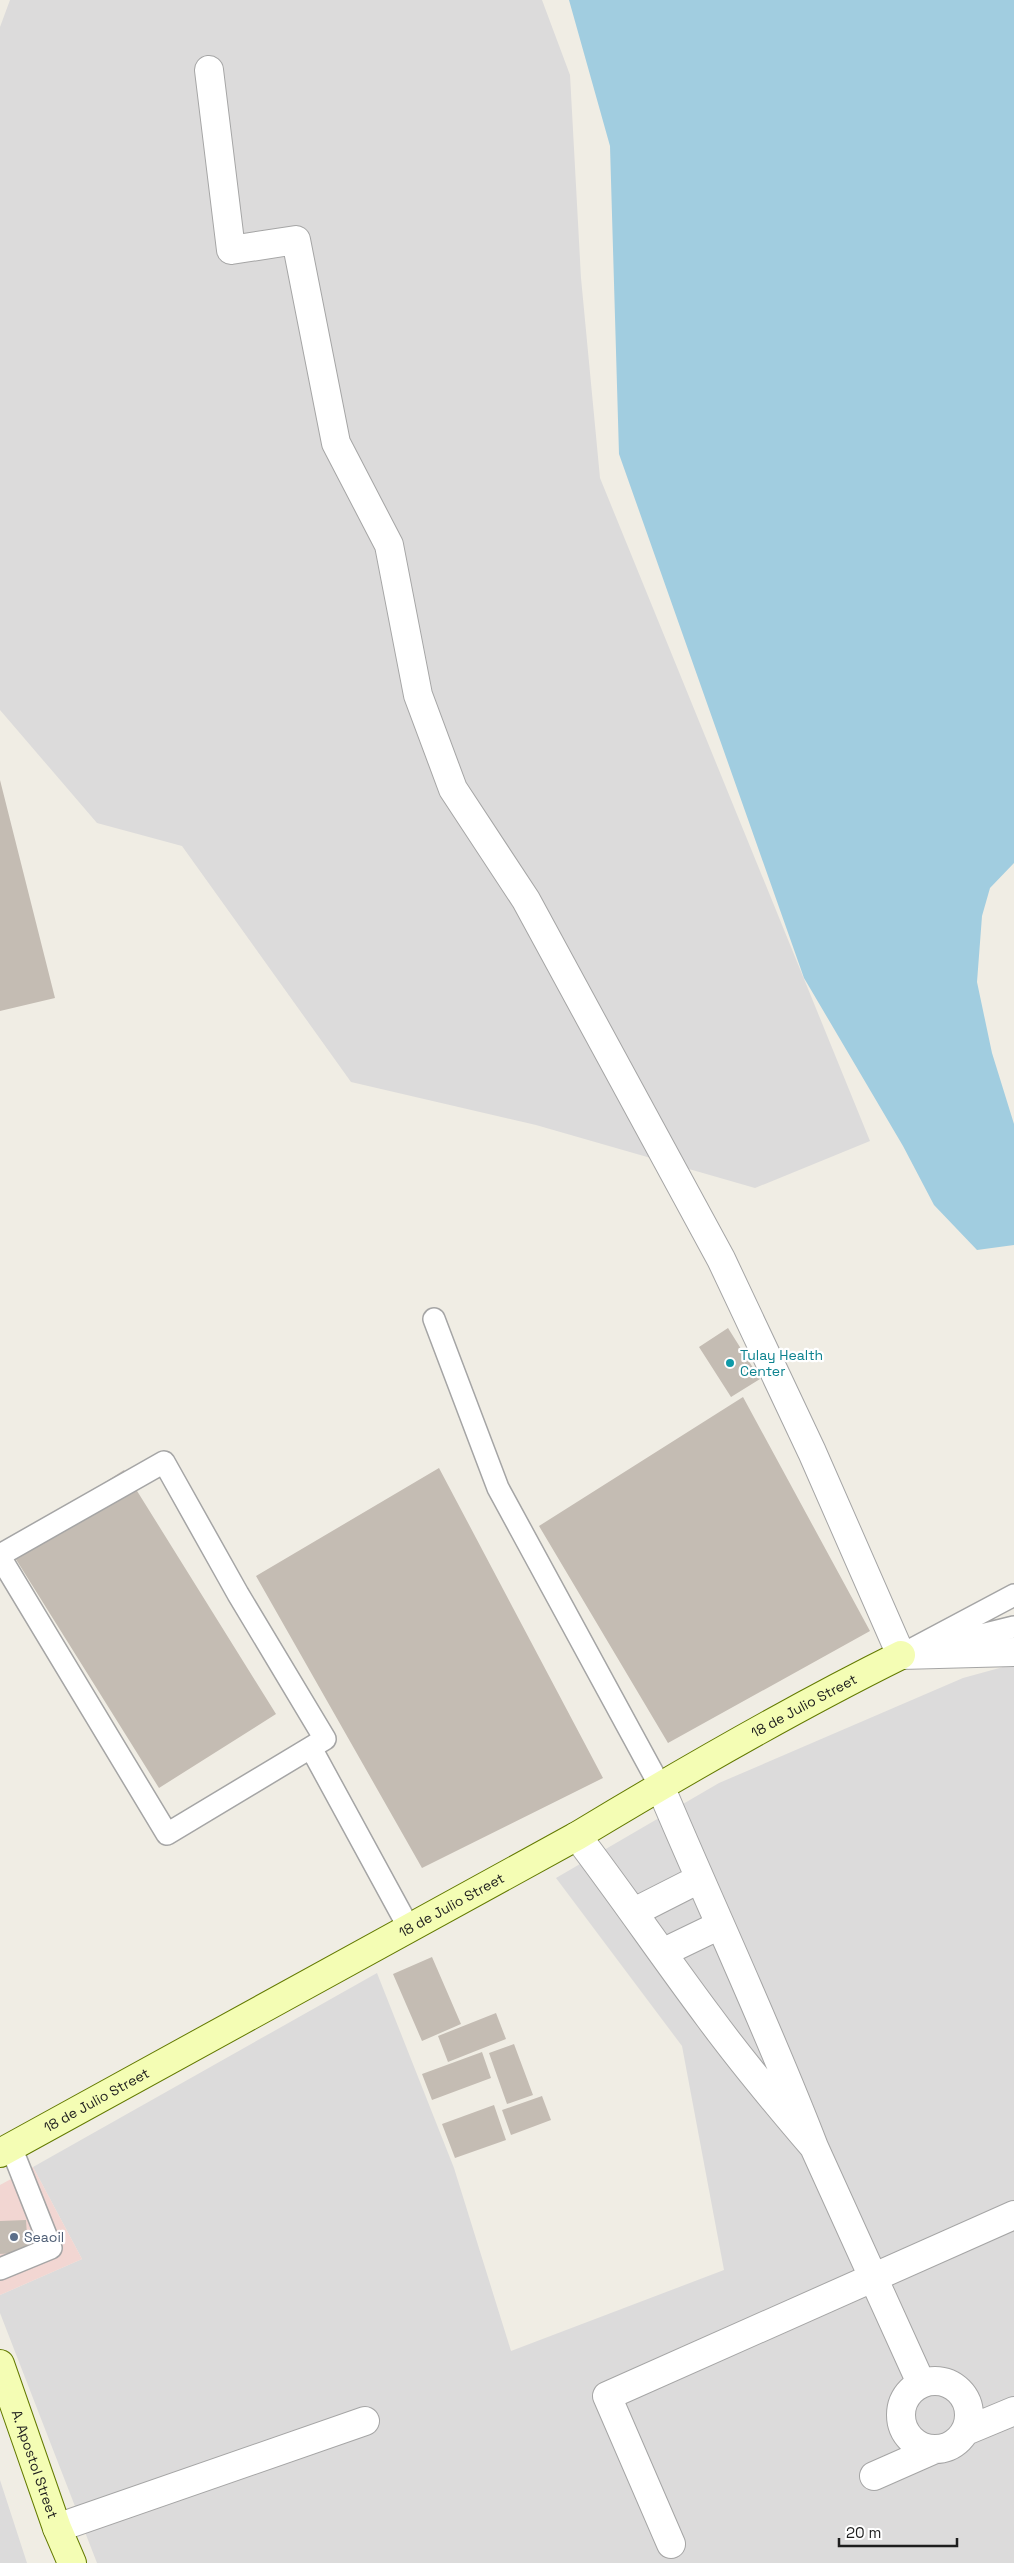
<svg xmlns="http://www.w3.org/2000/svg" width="1014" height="2563" viewBox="0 0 1014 2563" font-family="'Space Grotesk',sans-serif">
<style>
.residential{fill:#dcdbdb}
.commercial{fill:#f2d6d2}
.water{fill:#a1cde0}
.building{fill:#c4bcb3}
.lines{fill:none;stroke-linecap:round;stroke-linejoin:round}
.lane-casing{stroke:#a5a5a5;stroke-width:24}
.street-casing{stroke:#a5a5a5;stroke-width:30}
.secondary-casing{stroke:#637a00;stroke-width:30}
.lane{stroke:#fff;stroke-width:21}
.street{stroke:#fff;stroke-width:28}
.secondary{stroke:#f4fdb4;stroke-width:28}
.culture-dot{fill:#0f9aa8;stroke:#fff;stroke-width:2}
.service-dot{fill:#5c6f8a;stroke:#fff;stroke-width:2}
.labels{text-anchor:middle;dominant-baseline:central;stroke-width:4.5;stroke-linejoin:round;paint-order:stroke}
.culture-label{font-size:14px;fill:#0d838f;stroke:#fff;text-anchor:start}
.street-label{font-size:14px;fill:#1e1e1e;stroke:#fff}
.service-label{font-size:14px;fill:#4e5e75;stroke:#fff;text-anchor:start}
</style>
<rect width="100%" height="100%" fill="#f0ede4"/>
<!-- residential -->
<path class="residential" d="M10 0H542L570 75 581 278 600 478 870 1141 755 1188 536 1125 351 1082 182 846 97 823 0 710V27Z
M1014 1664V2563H97L0 2313V2295L82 2259 33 2167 377 1973 454 2168 511 2351 724 2270 682 2046 556 1878 719 1783 963 1678Z
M0 2480 27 2563H0Z"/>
<!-- commercial -->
<path class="commercial" d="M33 2167 82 2259 0 2295V2185Z"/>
<!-- water -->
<path class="water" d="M569 0H1014V863L990 888 982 916 977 982 992 1053 1014 1124V1245L977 1250 934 1205 903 1146 804 978 619 454 610 146Z"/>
<!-- building -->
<path class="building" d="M0 780 55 998 0 1011Z
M728 1328 760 1379 731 1397 699 1347Z
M743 1397 870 1631 668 1743 539 1526Z
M439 1468 603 1778 422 1868 256 1576Z
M124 1470 276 1714 159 1788 7 1545Z
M432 1957 461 2024 422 2041 393 1974Z
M496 2013 506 2039 448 2062 438 2036Z
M514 2044 533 2095 507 2104 489 2053Z
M482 2052 491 2078 432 2100 422 2074Z
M542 2096 551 2120 511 2135 502 2110Z
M494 2105 506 2140 455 2158 442 2124Z
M26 2220 28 2252 0 2254V2221Z"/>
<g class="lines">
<defs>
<path id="lane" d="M434 1319 498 1488 660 1786
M0 1555 164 1462 238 1594 325 1739 167 1834 0 1557
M937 1646 1014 1627
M903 1654 1014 1595
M311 1748 409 1928
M0 2269 51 2248 11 2147"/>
<path id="street" d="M209 70 231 250 296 240 336 443 389 545 418 695 453 789 526 900 721 1259 812 1452 901 1655 1014 1652
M577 1836C622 1895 664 1957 709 2017 742 2062 778 2105 814 2147 767 2025 711 1907 660 1786
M634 1912 699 1879
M664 1952 720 1925
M814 2147 921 2383
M901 2415a34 34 0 1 1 68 0a34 34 0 1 1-68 0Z
M966 2431 1014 2411
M874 2476 933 2450
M57 2528 365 2421
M671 2544 607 2396 1014 2215"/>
<g id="secondary">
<path id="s1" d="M0 2153 577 1836C683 1772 790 1710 901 1655"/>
<path id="s2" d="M0 2364 57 2528 72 2563"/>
</g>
</defs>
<!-- lane casing -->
<use href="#lane" class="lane-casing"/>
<!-- street casing -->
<use href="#street" class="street-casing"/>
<!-- secondary casing -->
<use href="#secondary" class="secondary-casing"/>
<!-- lane -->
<use href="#lane" class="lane"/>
<!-- street -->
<use href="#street" class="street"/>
<!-- secondary -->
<use href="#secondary" class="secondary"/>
</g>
<!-- markers -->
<circle class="culture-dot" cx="730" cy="1363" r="5"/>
<circle class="service-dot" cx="14" cy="2237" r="5"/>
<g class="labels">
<!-- culture labels -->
<g class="culture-label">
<text x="740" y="1355">Tulay Health<tspan x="740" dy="16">Center</tspan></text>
</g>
<!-- street labels -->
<g class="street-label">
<text stroke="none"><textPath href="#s1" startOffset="920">18 de Julio Street</textPath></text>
<text stroke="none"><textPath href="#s1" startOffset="515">18 de Julio Street</textPath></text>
<text stroke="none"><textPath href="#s1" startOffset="110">18 de Julio Street</textPath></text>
<text stroke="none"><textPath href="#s2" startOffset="106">A. Apostol Street</textPath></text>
</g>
<!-- service labels -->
<g class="service-label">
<text x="24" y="2237">Seaoil</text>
</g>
</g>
<!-- scale -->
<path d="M839 2538v8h118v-8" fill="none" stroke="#1e1e1e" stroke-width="2.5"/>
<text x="846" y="2538" font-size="15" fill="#1e1e1e" stroke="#ffffff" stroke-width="4" paint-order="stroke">20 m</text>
</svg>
